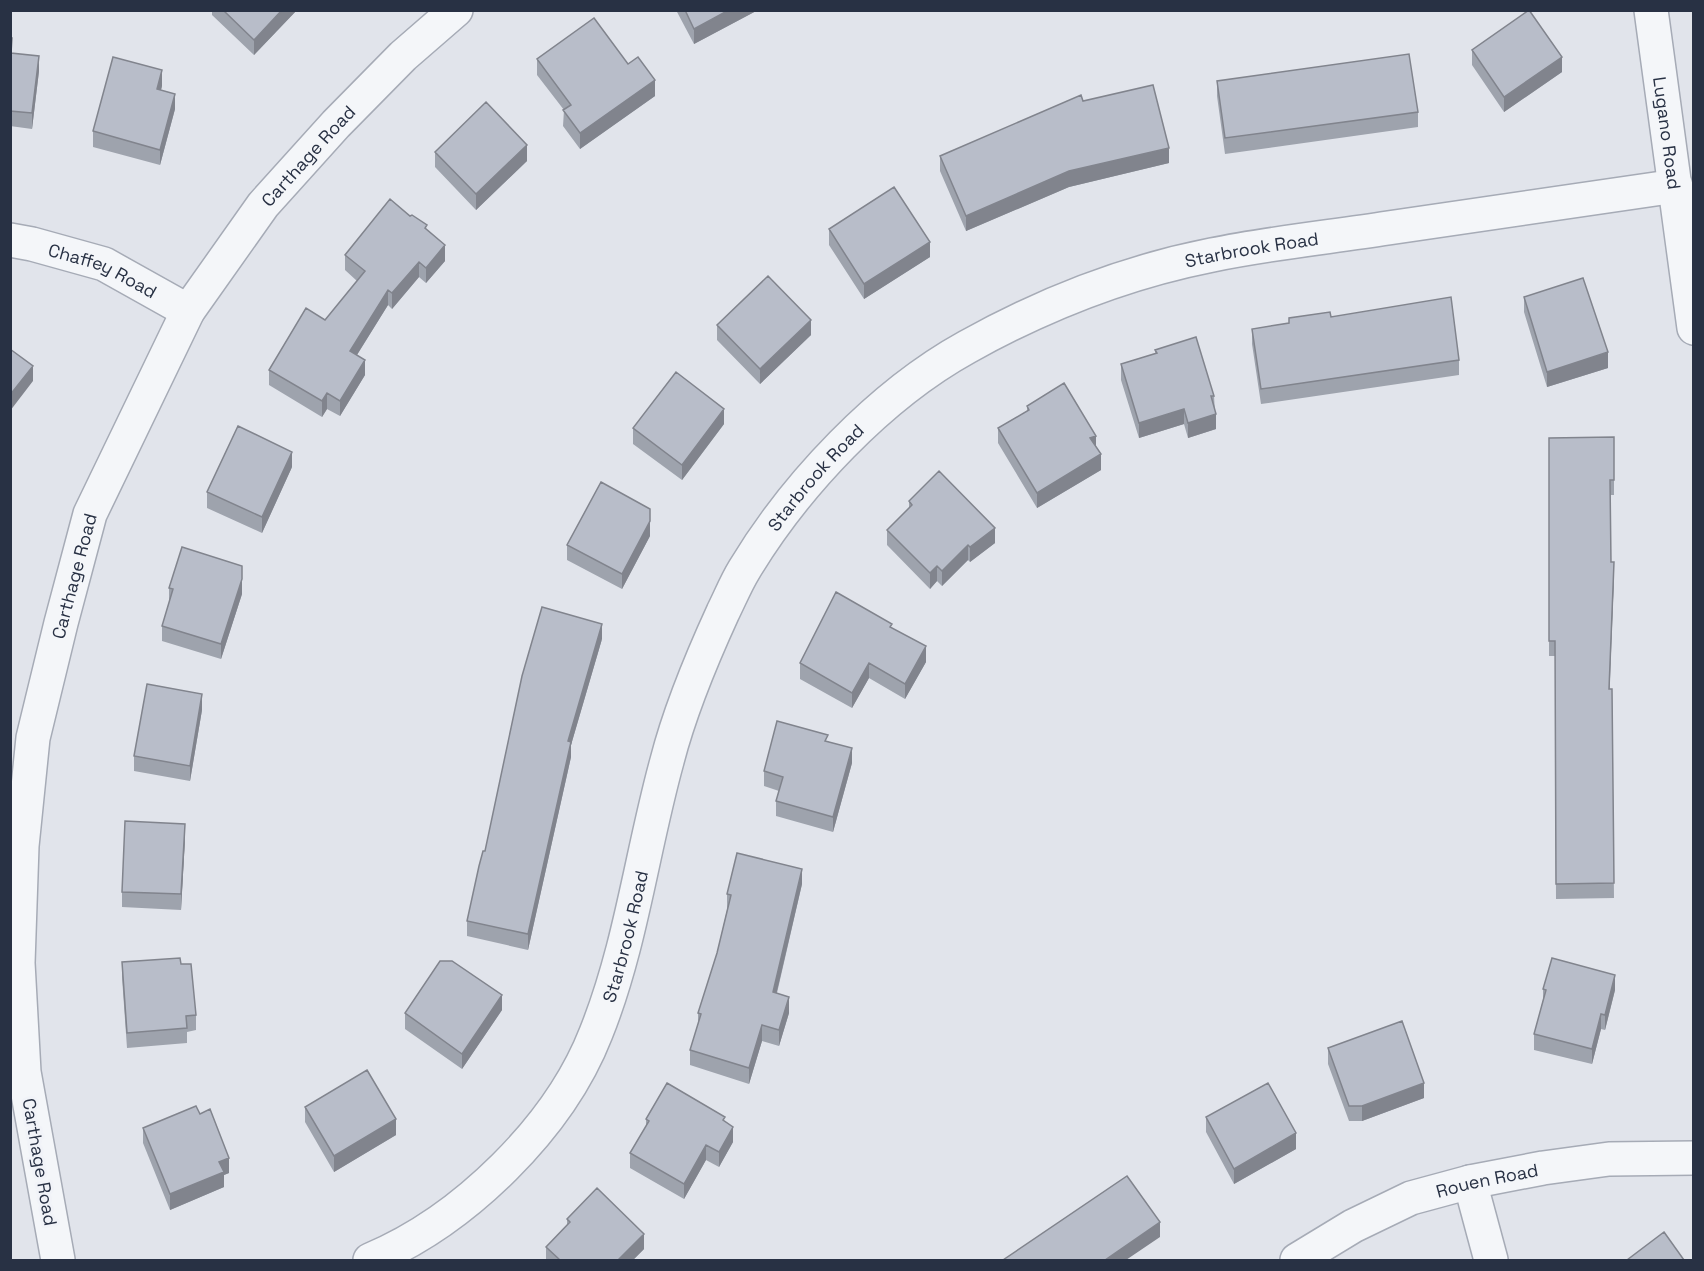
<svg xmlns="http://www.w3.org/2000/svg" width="1704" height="1271" viewBox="0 0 1704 1271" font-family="'Space Grotesk',sans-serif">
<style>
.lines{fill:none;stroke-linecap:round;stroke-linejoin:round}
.street-casing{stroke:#a6abb6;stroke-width:36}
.street{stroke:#f4f6f9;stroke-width:33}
.wall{fill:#9ea3ad}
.shaded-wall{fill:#81848d}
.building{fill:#b8bdc9;stroke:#81848d;stroke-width:1.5}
.labels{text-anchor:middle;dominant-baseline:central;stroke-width:6;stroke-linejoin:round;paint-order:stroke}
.street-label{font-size:18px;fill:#283144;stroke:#f1f3f8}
</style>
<rect width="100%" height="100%" fill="#e1e4eb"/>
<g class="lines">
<defs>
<g id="street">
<path id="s1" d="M1651 10 1694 328"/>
<path id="s2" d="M10 240 32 244 104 264 188 311"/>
<path d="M1470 1182 1491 1260"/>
<path id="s3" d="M58 1260 24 1072 18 963 22 846 33 738 61 623 90 514 188 311 263 205 336 124 403 56 456 10"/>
<path id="s4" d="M370 1260C463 1221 559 1128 596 1033 631 946 642 851 667 761 680 710 701 660 723 612 730 598 736 583 744 570 795 485 880 395 967 347 1044 304 1126 272 1212 255 1270 243 1330 237 1388 228 1484 214 1580 200 1676 186"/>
<path id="s5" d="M1297 1260 1353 1226 1411 1198 1470 1182 1543 1168 1609 1159 1694 1158"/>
</g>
</defs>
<!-- street casing -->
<use href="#street" class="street-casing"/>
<!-- street -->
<use href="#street" class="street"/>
</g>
<!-- wall -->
<path class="wall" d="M212 10H297L254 55 212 15Z
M676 10H758L694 44Z
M10 38 12 53 39 71 32 129 10 126Z
M1472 50 1562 72 1504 112 1472 65Z
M537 59 628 64 655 96 580 149 563 126 564 110 537 75Z
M1217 81 1418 112V127L1225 154 1217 96Z
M162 86 161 90 175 109 160 165 93 147V131Z
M1083 101 1169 163 1069 187 966 231 940 171V156Z
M435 152 527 161 476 210 435 167Z
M829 229 930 257 864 299 829 245Z
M427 230 445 261 426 283 419 277 392 309 388 305 357 355 365 375 340 416 327 409 322 417 269 385V370L325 320 357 281 345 270V255Z
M1524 297 1608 368 1547 387 1524 312Z
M1331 317 1459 360V375L1261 404 1252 344V329L1289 323V318Z
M717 325 811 335 760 384 717 340Z
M1155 350 1214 396 1216 429 1188 438 1184 424 1139 438 1121 380V364L1155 354Z
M1027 406 1096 446 1101 470 1037 508 998 443V428L1027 411Z
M724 424 682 480 633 444V428Z
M1549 438 1614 480V495H1610L1611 562 1614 577 1609 689H1612L1614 898 1556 899 1555 656H1549Z
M292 467 262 533 207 508V492Z
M909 501 995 543 970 562 968 560 942 586 937 581 930 589 887 545V530L909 508Z
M650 536 622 589 567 560V545Z
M169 588 242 594 221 659 162 641V626L169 603Z
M892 628 926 662 905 699 869 678 852 708 800 679V663Z
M602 639 571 745V757L528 950 467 936V921L485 851Z
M202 710 190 781 134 771V756Z
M828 741 852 763 833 832 776 816V801L779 791 764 786V771Z
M185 839 181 910 122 907V892Z
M802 884 777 993 789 1013 779 1046 762 1041 749 1084 690 1065V1050L698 1024V1013L717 953 727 910V894Z
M122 962 181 964 196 1015V1030L187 1032V1043L127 1048 122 977Z
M1543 989 1615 990 1605 1030 1601 1029 1592 1064 1534 1050V1034L1543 1000Z
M502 1010 462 1069 405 1029V1013Z
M1328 1048 1424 1098 1362 1121H1349L1328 1064Z
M305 1107 396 1135 334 1172 305 1122Z
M1206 1117 1296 1149 1234 1184 1206 1132Z
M646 1119 733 1142 719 1167 706 1160 684 1199 630 1168V1153L646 1126Z
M143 1128 229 1173 224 1175V1187L170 1210 143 1143Z
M567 1219 644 1249 633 1260H546V1247L567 1225Z"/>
<!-- shaded-wall -->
<path class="shaded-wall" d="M282 10H297L254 55V40Z
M729 10H758L694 44V29Z
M39 56V71L32 129V113Z
M1562 57V72L1504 112V97Z
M162 70V86L157 104V89Z
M655 80V96L580 149V133Z
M175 94V109L160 165V150Z
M527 145V161L476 210V194Z
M1169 148V163L1069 187 966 231V216L1069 171Z
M930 242V257L864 299V284Z
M445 245V261L426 283V268Z
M419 262V277L392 309V293Z
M388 290V305L350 366V351Z
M811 320V335L760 384V369Z
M1608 352V368L1547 387V372Z
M365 360V375L340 416V401Z
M33 366V381L10 411V395Z
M327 393V409L322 417V401Z
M724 409V424L682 480V465Z
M1184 409V424L1139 438V423Z
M1216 414V429L1188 438V423Z
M1096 436V451L1090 438Z
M292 452V467L262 533V517Z
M1101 454V470L1037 508V493Z
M650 521V536L622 589V574Z
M995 528V543L970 562V547Z
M968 545V560L942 586V571Z
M1614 562V577L1609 704V689Z
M937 566V581L930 589V573Z
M242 579V594L221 659V644Z
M602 624V639L571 745V757L528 950V934L568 741Z
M926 646V662L905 699V684Z
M869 663V678L852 708V693Z
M202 694V710L190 781V766Z
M852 748V763L833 832V817Z
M185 824V839L181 910V894Z
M802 869V884L773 1008V992Z
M1615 975V990L1605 1030V1015Z
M502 995V1010L462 1069V1054Z
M789 997V1013L779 1046V1030Z
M1601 1014V1029L1592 1064V1049Z
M762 1025V1041L749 1084V1068Z
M1424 1083V1098L1362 1121V1106Z
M396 1119V1135L334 1172V1156Z
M733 1127V1142L719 1167V1152Z
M1296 1133V1149L1234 1184V1169Z
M706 1145V1160L684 1199V1184Z
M229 1158V1173L224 1175V1187L170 1210V1194L219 1162Z
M1160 1222V1237L1126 1260H1105Z
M644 1234V1249L633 1260H618Z"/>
<!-- building -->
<path class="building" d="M223 10H282L254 40Z
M685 10H729L694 29Z
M1529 10 1562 57 1504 97 1472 50Z
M594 18 628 64 638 57 655 80 580 133 563 110 571 105 537 59Z
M10 38H12L11 53 39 56 32 113 10 111Z
M1409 54 1418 112 1225 138 1217 81Z
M113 57 162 70 157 89 175 94 160 150 93 131Z
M1153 85 1169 148 1069 171 966 216 940 156 1081 95 1083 101Z
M486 102 527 145 476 194 435 152Z
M894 187 930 242 864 284 829 229Z
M390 199 410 216 412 215 427 225 425 228 445 245 426 268 419 262 392 293 388 290 350 351 365 360 340 401 327 393 322 401 269 370 306 308 325 320 365 271 345 255Z
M768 276 811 320 760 369 717 325Z
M1583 278 1608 352 1547 372 1524 297Z
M1451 297 1459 360 1261 389 1252 329 1289 323V318L1330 312 1331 317Z
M1196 337 1214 396H1211L1216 414 1188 423 1184 409 1139 423 1121 364 1157 353 1155 350Z
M10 349 33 366 10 395Z
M676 372 724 409 682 465 633 428Z
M1064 383 1096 436 1090 438 1101 454 1037 493 998 428 1029 410 1027 406Z
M238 426 292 452 262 517 207 492Z
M1614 437V480H1610L1611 562H1614L1609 689H1612L1614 883 1556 884 1555 641H1549V438Z
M939 471 995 528 970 547 968 545 942 571 937 566 930 573 887 530 912 505 909 501Z
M601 482 650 509V521L622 574 567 545Z
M182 547 242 566V579L221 644 162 626 173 589 169 588Z
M836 592 892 624 890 627 926 646 905 684 869 663 852 693 800 663Z
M542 607 602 624 568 741 571 742 528 934 467 921 479 866 483 851H485L522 676Z
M147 684 202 694 190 766 134 756Z
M777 721 828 735 825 741 852 748 833 817 776 801 783 777 764 771Z
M125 821 185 824 181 894 122 892Z
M737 853 802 869 773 992 789 997 779 1030 762 1025 749 1068 690 1050 701 1014 698 1013 717 953 731 895 727 894Z
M180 958 181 964H191L196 1015 186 1016 187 1028 127 1033 122 962Z
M1552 958 1615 975 1605 1015 1601 1014 1592 1049 1534 1034 1546 990 1543 989Z
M440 961H452L502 995 462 1054 405 1013Z
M1402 1021 1424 1083 1362 1106H1349L1328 1048Z
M367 1070 396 1119 334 1156 305 1107Z
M667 1083 725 1117 723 1120 733 1127 719 1152 706 1145 684 1184 630 1153 649 1121 646 1119Z
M1268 1083 1296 1133 1234 1169 1206 1117Z
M196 1106 200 1114 210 1109 229 1158 219 1162 224 1172 170 1194 143 1128Z
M1127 1176 1160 1222 1105 1260H1003Z
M597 1188 644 1234 618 1260H560L546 1247 570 1222 567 1219Z
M1664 1232 1684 1260H1627Z"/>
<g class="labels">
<!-- street labels -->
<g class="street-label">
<text stroke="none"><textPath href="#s1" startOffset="124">Lugano Road</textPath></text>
<text stroke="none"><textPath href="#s3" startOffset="1179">Carthage Road</textPath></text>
<text stroke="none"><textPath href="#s4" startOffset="1437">Starbrook Road</textPath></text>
<text stroke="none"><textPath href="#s2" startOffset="98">Chaffey Road</textPath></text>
<text stroke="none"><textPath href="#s4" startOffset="933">Starbrook Road</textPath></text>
<text stroke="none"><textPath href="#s3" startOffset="693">Carthage Road</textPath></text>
<text stroke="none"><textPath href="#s4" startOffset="429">Starbrook Road</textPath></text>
<text transform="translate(40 1162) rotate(80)">Carthage Road</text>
<text stroke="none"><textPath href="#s5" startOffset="208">Rouen Road</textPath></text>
</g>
</g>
<!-- border -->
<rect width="1704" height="1271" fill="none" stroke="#283144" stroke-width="24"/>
</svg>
